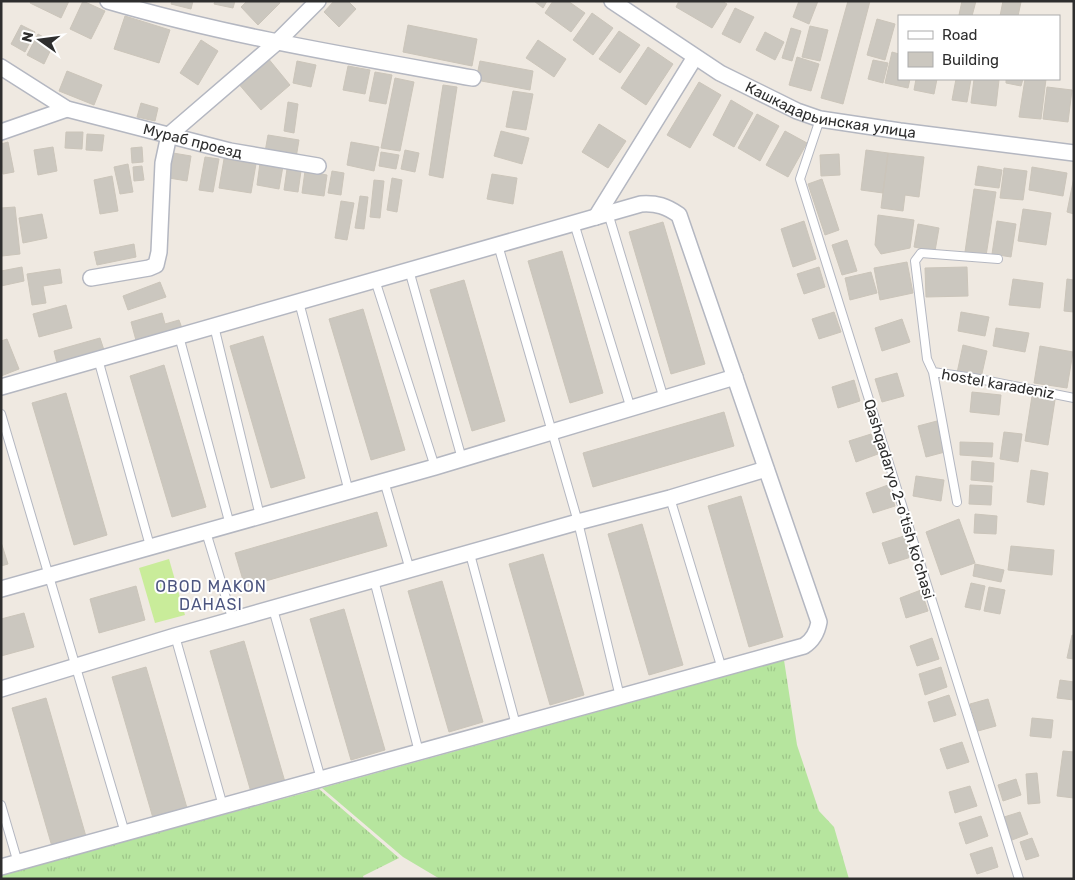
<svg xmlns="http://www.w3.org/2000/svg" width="1075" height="880" viewBox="0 0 1075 880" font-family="Rubik,sans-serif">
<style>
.grass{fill:url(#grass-tufts)}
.pitch{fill:#c9ec9a}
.building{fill:#cbc7bf;stroke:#cbc5ba}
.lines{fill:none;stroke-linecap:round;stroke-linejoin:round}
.service-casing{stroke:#b4b7c1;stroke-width:10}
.minor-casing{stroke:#b4b7c1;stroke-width:18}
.service{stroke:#fff;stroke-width:8}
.minor{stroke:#fff;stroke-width:15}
.labels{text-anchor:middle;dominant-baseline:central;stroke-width:4;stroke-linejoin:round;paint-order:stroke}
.street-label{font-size:15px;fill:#2e2e2e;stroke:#fff}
.neighbourhood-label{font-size:16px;letter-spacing:1px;fill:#4d5680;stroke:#fff}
</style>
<defs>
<pattern id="grass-tufts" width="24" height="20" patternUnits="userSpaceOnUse" patternTransform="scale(1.25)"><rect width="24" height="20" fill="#b6e59e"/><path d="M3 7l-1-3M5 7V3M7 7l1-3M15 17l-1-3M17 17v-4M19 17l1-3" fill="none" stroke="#9dc588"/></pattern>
</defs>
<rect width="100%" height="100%" fill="#efe9e1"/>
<!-- grass -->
<path class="grass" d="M784 660 797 745 819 811 834 827 849 879H440L403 857 322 788Z
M319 789 399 858 363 876 364 879H1V875Z"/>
<!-- pitch -->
<path class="pitch" d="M169 559 185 615 155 623 139 568Z"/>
<!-- building -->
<path class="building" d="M31 1H69L61 18 30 3Z
M83 1 105 11 91 39 70 29Z
M172 1H193L191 9 171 4Z
M215 1H235L233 8 214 4Z
M247 1H279L280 3 258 25 241 7Z
M334 1H348L356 9 339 27 324 12Z
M534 1H547L543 8Z
M553 1H568L585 13 571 32 545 13Z
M679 1H722L727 4 712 28 676 7Z
M799 1H818L809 24 793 17Z
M848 1H870L843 104 821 98Z
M962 1H976L972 16 959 15Z
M1003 1 1021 2 1018 16H1000Z
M735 8 754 17 740 43 722 34Z
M592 13 613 28 593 55 573 40Z
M125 16 170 30 159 63 114 49Z
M877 19 895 24 885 60 867 55Z
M21 25 35 32 25 52 11 44Z
M408 25 477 39 472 66 403 52Z
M810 26 828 30 820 61 802 57Z
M791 28 801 31 792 61 782 58Z
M619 31 640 45 620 73 599 59Z
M765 32 784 42 775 60 756 50Z
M38 34 54 43 44 64 27 55Z
M201 40 218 51 198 85 180 73Z
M538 40 566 59 554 77 526 58Z
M648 47 673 64 646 105 621 88Z
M892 52 899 54V79H910L908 88 885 83Z
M267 57 290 85 261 110 237 82Z
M797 57 819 64 811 91 789 85Z
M873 60 888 63 883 83 868 79Z
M297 61 316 65 311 87 293 83Z
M480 61 533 71 530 90 476 80Z
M348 66 370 70 365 94 343 90Z
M67 71 102 85 94 105 59 91Z
M375 72 392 75 386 104 369 101Z
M395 78 414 82 400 151 381 148Z
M916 79H937L934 94 914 90Z
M956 79H971L967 102 952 100Z
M974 79 999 80 996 106 971 103Z
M1006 79H1023L1021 86 1006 83Z
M1025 79H1046L1041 119 1019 117Z
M699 82 721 95 690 148 667 135Z
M443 85 457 87 443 178 429 175Z
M1047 87 1072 90 1068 122 1043 119Z
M513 91 533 94 526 130 506 127Z
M731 100 753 113 734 147 713 135Z
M288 102 298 104 294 133 284 131Z
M141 103 158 108 155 121 137 117Z
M757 114 779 126 760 161 738 148Z
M599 124 626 141 608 168 582 152Z
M501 131 529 138 522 164 494 156Z
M785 131 807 143 788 177 766 165Z
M66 132H83L82 149 65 148Z
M87 134 104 135 102 151 86 150Z
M268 135 299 140 296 158 265 152Z
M8 142 14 172 3 174 1 144Z
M351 142 379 147 374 171 347 165Z
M53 147 57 171 38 175 34 150Z
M142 147 143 162 132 163 131 148Z
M405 150 419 153 415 172 401 169Z
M866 150 888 153 883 193 861 190Z
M381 152 399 155 396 169 379 166Z
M173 153 191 156 187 181 169 178Z
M888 153 924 157 919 197 905 195 903 211 881 208Z
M839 154 840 175 821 176 820 155Z
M205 157 219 159 213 192 199 190Z
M224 159 256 164 251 193 219 188Z
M260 163 283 166 279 189 257 185Z
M128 164 133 192 120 194 114 167Z
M142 166 144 180 134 181 133 167Z
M978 166 1002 170 999 188 975 185Z
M1032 167 1067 173 1063 196 1029 190Z
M1004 168 1027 171 1023 200 1000 198Z
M287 169 301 171 298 192 284 190Z
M305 171 327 175 324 196 302 193Z
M332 171 344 173 341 195 328 193Z
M492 174 517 178 513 204 487 199Z
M112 176 118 211 100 214 94 180Z
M1074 177V214L1067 212Z
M392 178 402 180 397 212 387 210Z
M822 179 839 230 825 235 808 184Z
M374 180 384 181 380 218 370 217Z
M974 189 996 192 986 256 965 252Z
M360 196 368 197 364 229 355 228Z
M341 201 354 203 347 240 335 238Z
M15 207 20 254 2 256 1 208Z
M1023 209 1051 213 1046 245 1018 241Z
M42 214 47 238 23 243 19 218Z
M878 215 914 220 910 248 881 254 875 245Z
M804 221 816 259 793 267 781 229Z
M997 221 1016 224 1011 257 992 254Z
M663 222 705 364 671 374 629 232Z
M918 224 939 228 935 251 914 247Z
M847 240 857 271 842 275 832 245Z
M134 244 136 257 97 265 94 252Z
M562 251 603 393 570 403 528 261Z
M907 262 913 293 880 300 874 268Z
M22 267 24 281 1 286V271Z
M819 267 825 287 804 294 797 274Z
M967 267 968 296 926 297 925 268Z
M60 269 62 283 43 286 46 303 32 305 27 274Z
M871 272 877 293 850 300 845 278Z
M1013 279 1043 283 1040 308 1009 305Z
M1067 279 1074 280V312L1064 311Z
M464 280 505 421 472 431 430 290Z
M160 282 166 297 128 310 123 296Z
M66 305 72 328 39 337 33 314Z
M363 309 405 450 371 460 329 319Z
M834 312 841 332 819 339 812 319Z
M961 312 989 317 985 336 958 331Z
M162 313 165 324 179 320 183 331 137 344 131 322Z
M902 319 910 342 882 351 875 328Z
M996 328 1029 333 1025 352 993 346Z
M263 336 305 478 271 488 230 346Z
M100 338 105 353 58 367 54 351Z
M7 339 19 369 1 376V341Z
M963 345 987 351 981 378 957 373Z
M1040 346 1073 352 1067 388 1034 383Z
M164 365 206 507 172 517 130 376Z
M897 373 904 396 882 402 875 379Z
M854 380 860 401 838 408 832 387Z
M972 392 1001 395 999 415 970 412Z
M66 393 107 535 74 545 32 403Z
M1032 396 1055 400 1048 445 1025 441Z
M724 412 734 446 593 487 583 453Z
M937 421 945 452 926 457 918 426Z
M1004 432 1022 434 1018 462 1000 459Z
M871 434 878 454 856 462 849 441Z
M960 442 993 443 992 457 960 455Z
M972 461 994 463 993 482 971 480Z
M1031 470 1048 473 1044 505 1027 502Z
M916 476 944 480 941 501 913 496Z
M888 485 895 506 873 513 866 493Z
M970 485 992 486 991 505 969 504Z
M741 496 783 637 749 647 708 506Z
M377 512 387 546 245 587 235 553Z
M975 514 997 516 996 534 974 533Z
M959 519 975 563 941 575 926 532Z
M642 524 683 665 649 675 608 534Z
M904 536 911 557 889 564 882 543Z
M1 542 8 564 1 566Z
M1011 546 1054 550 1052 575 1008 570Z
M543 554 584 695 550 705 509 564Z
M975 564 1004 570 1001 582 973 576Z
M442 581 483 722 449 732 408 591Z
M971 583 985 586 980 610 965 607Z
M136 586 145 620 99 633 90 599Z
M989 587 1005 590 1000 614 984 611Z
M921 590 928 611 906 618 900 598Z
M344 609 385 750 351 760 310 619Z
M24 613 34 647 1 656V619Z
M1072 635 1074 636V659L1067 658Z
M932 638 939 659 917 666 910 646Z
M244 641 285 782 251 792 210 651Z
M146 667 187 808 153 818 112 677Z
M941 667 947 687 925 695 919 674Z
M1060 680 1074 682V700L1057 698Z
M949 695 956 715 934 722 928 702Z
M46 698 87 840 53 850 12 708Z
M988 699 996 726 978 731 970 704Z
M1032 718 1053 720 1051 738 1030 736Z
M962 742 969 762 947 769 940 749Z
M1063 751 1074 752V798L1057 796Z
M1037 773 1040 803 1028 804 1026 774Z
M1016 779 1021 795 1003 801 998 785Z
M970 786 977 806 955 813 949 792Z
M1020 812 1028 834 1012 840 1004 817Z
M981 816 988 836 966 844 959 823Z
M1032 838 1039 856 1026 860 1020 842Z
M992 847 998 867 977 874 970 854Z"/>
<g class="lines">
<defs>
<path id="service" d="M820 119 800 179 1019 879
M608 213 664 399
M574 223 631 409
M498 245 578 522 620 697
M409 270 462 459
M375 280 435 467
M299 302 349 492
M214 326 260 516
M179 336 230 525
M98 359 150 546
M933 372 927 359 915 261 921 253 998 259
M1 414 125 833
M384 481 410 570
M670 498 722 669
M957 502 933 372 974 378 1074 398
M206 532 233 621
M470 554 516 725
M374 580 419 752
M273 609 321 779
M175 636 223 806
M1 805 18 863"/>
<g id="minor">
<path d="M108 1C228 36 350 56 473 78"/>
<path id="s1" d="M612 1 720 73 797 111 820 119 900 131 1074 153"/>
<path id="s2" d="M1 67 67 109 230 151 318 166"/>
<path d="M1 132 67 109"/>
<path d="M596 217 695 57"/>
<path d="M91 278 149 268 156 265 159 252 163 163 169 135 276 43 318 1"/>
<path d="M1 387 641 204C657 203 666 206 679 215L819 622C817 633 812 641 804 646L1 867"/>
<path d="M1 589 435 467 735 377"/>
<path d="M1 689 175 636 578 522 670 498 766 469"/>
</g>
</defs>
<!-- service casing -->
<use href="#service" class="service-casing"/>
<!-- minor casing -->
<use href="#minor" class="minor-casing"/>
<!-- service -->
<use href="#service" class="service"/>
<!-- minor -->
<use href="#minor" class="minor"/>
</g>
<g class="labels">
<!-- street labels -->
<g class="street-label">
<text stroke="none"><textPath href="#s1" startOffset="248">Кашкадарьинская улица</textPath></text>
<text stroke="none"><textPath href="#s2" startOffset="208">Мураб проезд</textPath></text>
<text transform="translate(998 384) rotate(10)">hostel karadeniz</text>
<text transform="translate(899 499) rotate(73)">Qashqadaryo 2-o'tish ko'chasi</text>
</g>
<!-- neighbourhood labels -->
<g class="neighbourhood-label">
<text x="211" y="586">OBOD MAKON<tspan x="211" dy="18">DAHASI</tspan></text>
</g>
</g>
<!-- border -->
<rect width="1075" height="880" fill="none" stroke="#2e2e2e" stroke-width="5"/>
<!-- legend -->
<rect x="898" y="15" width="162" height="65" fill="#ffffff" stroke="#ababab"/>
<rect x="908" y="31" width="25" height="8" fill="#ffffff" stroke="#ababab"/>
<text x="942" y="40" font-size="15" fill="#2e2e2e">Road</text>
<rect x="908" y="52" width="25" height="15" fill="#cbc7bf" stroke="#ababab"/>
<text x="942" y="65" font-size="15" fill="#2e2e2e">Building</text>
<!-- north arrow -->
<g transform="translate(40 40) rotate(284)" stroke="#ffffff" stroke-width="4" paint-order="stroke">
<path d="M0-4L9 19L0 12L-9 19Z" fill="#2e2e2e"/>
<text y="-8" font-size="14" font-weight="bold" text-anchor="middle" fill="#2e2e2e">N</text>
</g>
</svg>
